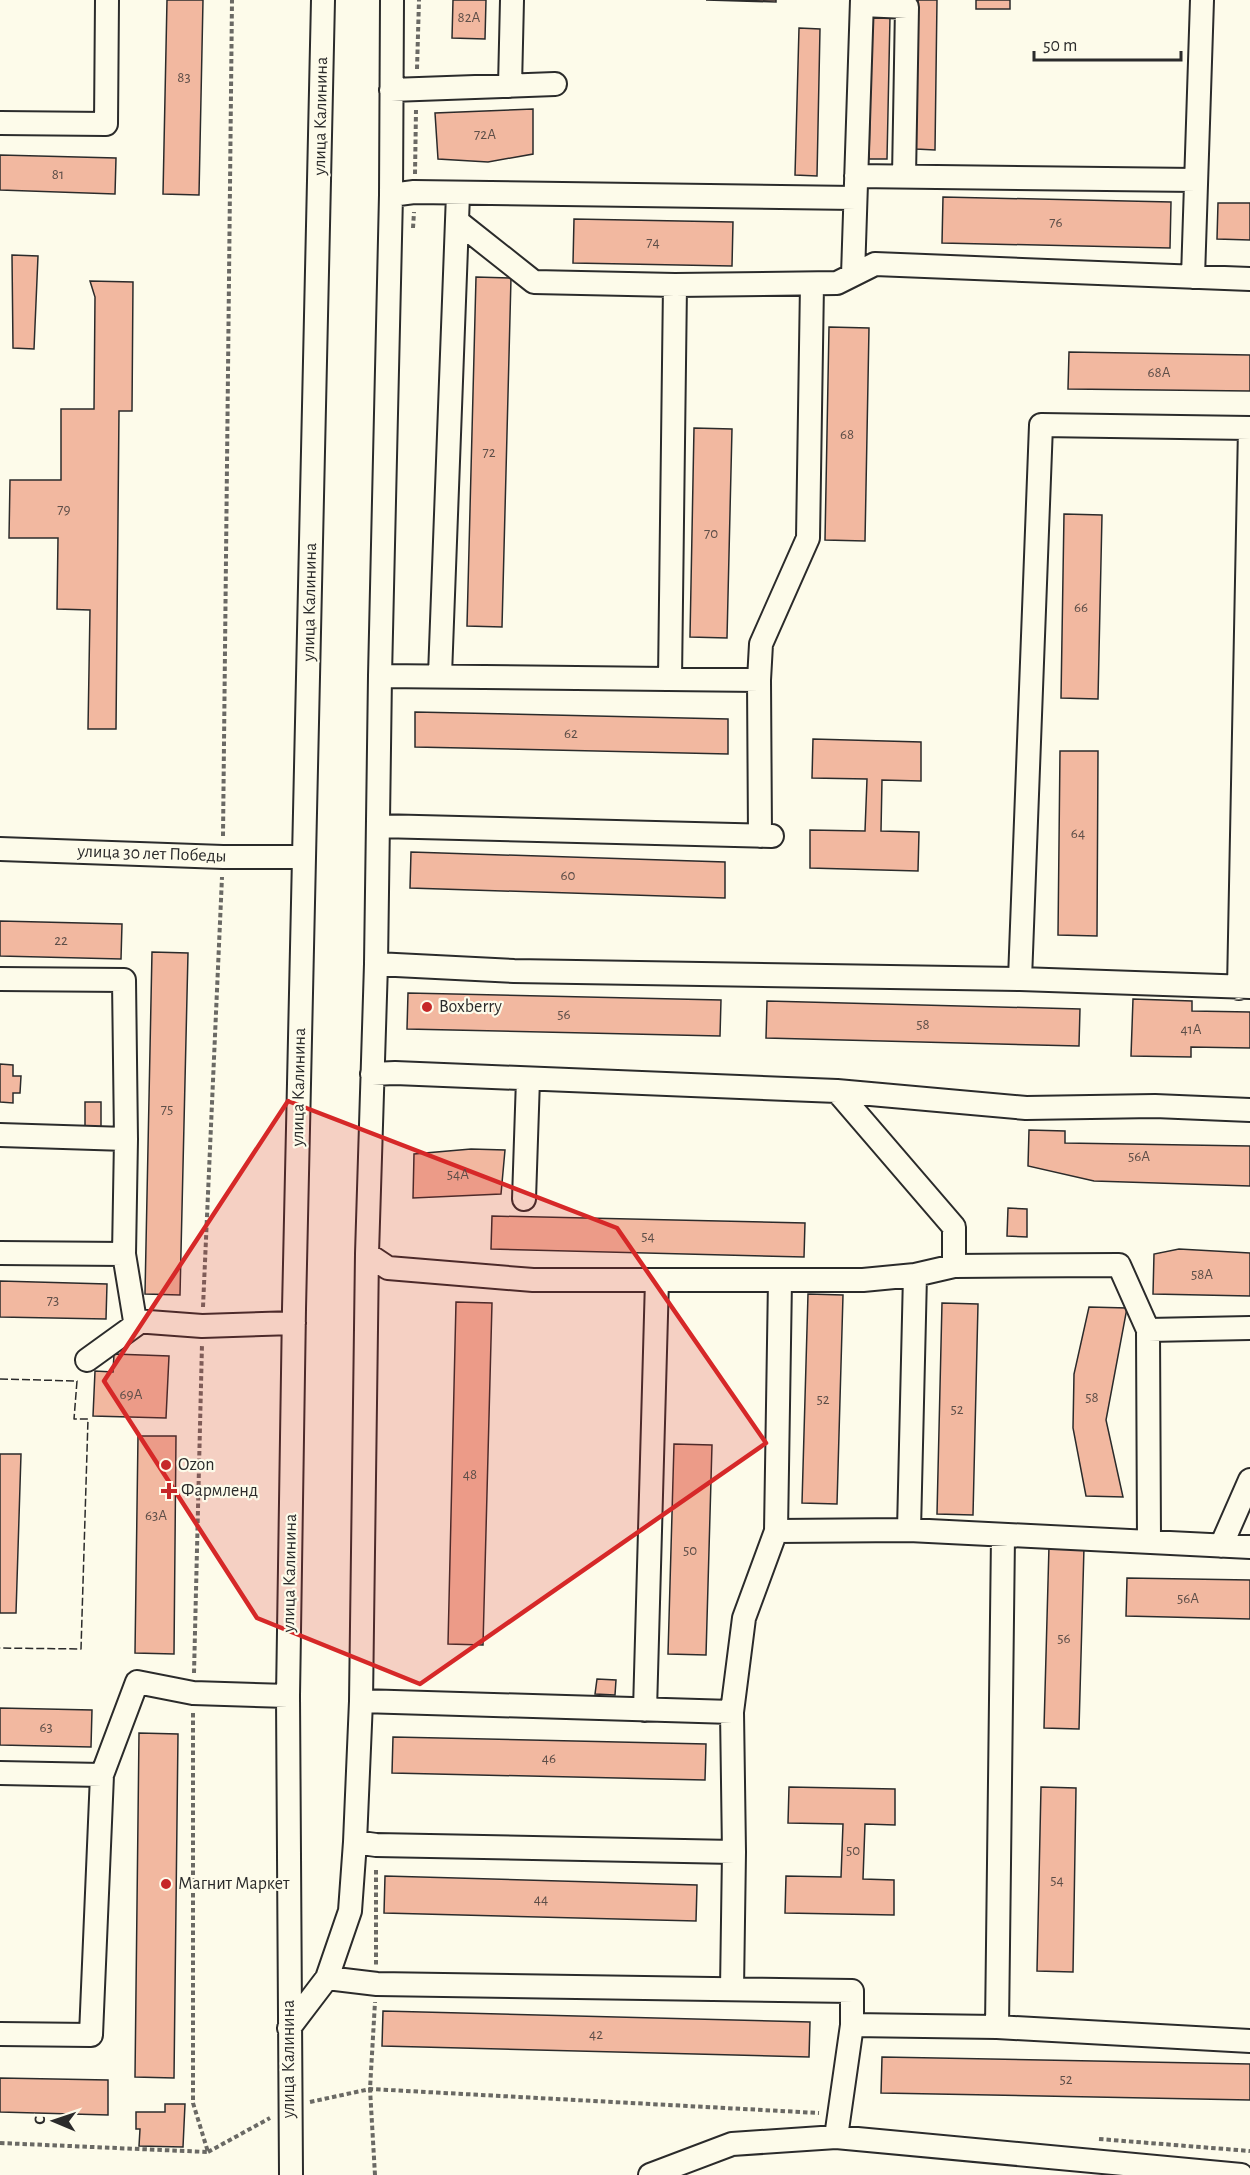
<svg xmlns="http://www.w3.org/2000/svg" width="1250" height="2175" viewBox="0 0 1250 2175" font-family="'Alegreya Sans',sans-serif">
<style>
.building{fill:#f2b8a0;stroke:#2b2b2b;stroke-width:1.5}
.lines{fill:none;stroke-linecap:round;stroke-linejoin:round}
.minor-casing{stroke:#2b2b2b;stroke-width:26}
.path{stroke:#6a6964;stroke-width:4;stroke-dasharray:4.5 3;stroke-linecap:butt}
.minor{stroke:#fdfbea;stroke-width:22}
.fence{stroke:#2b2b2b;stroke-width:1.5;stroke-dasharray:8 3;stroke-linecap:butt}
.marked{fill:#d62828;fill-opacity:0.2;stroke:#d62828;stroke-width:4.5;stroke-linejoin:round}
.poi-dot{fill:#c62828;stroke:#fdfbea;stroke-width:2}
.labels{text-anchor:middle;dominant-baseline:central;stroke-width:4.5;stroke-linejoin:round;paint-order:stroke}
.number-label{font-size:15px;fill:#5d4e48}
.street-label{font-size:18px;fill:#2b2b2b;stroke:#fdfbea}
.poi-label{font-size:18px;fill:#2b2b2b;stroke:#fdfbea;text-anchor:start}
</style>
<rect width="100%" height="100%" fill="#fdfbea"/>
<!-- building -->
<path class="building" d="M167 0H203L199 195 163 194Z
M453 0H486L485 39 452 38Z
M706 0H776V2Z
M918 0H937L935 150 916 149Z
M976 0H1010V9H976Z
M872 17H890L887 159H869Z
M799 28 820 29 817 176 795 175Z
M533 109V154L488 162 438 159 435 113Z
M0 155 116 158 115 194 0 190Z
M943 197 1171 202 1170 248 942 243Z
M1218 203H1250V240L1217 239Z
M574 219 733 222 732 266 573 263Z
M12 255 38 256 34 349 13 348Z
M476 277 511 278 502 627 467 626Z
M90 281 133 282 132 411H119L116 729H88L90 610 57 609 58 538H9L10 480H61V409H94L95 297Z
M829 327 869 328 865 541 825 540Z
M1069 352 1250 355V391L1068 389Z
M694 428 732 429 727 638 690 637Z
M1064 514 1102 515 1098 699 1061 698Z
M415 712 728 719V754L415 747Z
M813 739 921 742V781L882 780 881 831 919 832 918 871 810 868V830L865 831 867 779 812 778Z
M1060 751H1098L1097 936 1058 935Z
M411 852 725 862V898L410 888Z
M0 921 122 924 121 959 0 956Z
M152 952 188 953 180 1295 145 1294Z
M408 993 721 1000 720 1036 407 1029Z
M1133 999 1192 1001V1011L1250 1012V1048L1191 1047V1057L1131 1056Z
M767 1001 1080 1009 1079 1046 766 1038Z
M0 1064 13 1065V1076H21L20 1093H13V1103L0 1102Z
M85 1102H101V1131H85Z
M1029 1130 1065 1131V1143L1250 1146V1186L1094 1181 1028 1166Z
M471 1149 505 1150 501 1194 413 1198 414 1154Z
M1008 1208 1027 1209V1237L1007 1236Z
M492 1216 805 1223 804 1257 491 1249Z
M1179 1249 1250 1253V1296L1153 1294 1154 1254Z
M0 1281 107 1284 106 1319 0 1317Z
M808 1294 843 1295 837 1504 802 1503Z
M456 1302 492 1303 483 1645 448 1644Z
M942 1303 978 1304 973 1515 937 1514Z
M1089 1307 1127 1308 1106 1420 1123 1497 1086 1496 1073 1428 1074 1374Z
M114 1354 169 1356 166 1418 93 1416 95 1371 113 1372Z
M138 1436H176L174 1654 135 1653Z
M674 1444 712 1445 706 1655 668 1654Z
M0 1454H21L16 1613H0Z
M1049 1546 1084 1547 1079 1729 1044 1728Z
M1127 1578 1250 1580V1619L1126 1616Z
M597 1679 616 1680 615 1695 595 1694Z
M0 1708 92 1710 91 1747 0 1745Z
M139 1733 178 1734 174 2078 135 2077Z
M393 1737 706 1744 705 1780 392 1773Z
M789 1787 895 1789V1825L865 1824 863 1879 894 1880V1915L785 1913 786 1876 841 1877 843 1824 788 1823Z
M1041 1787 1076 1788 1073 1972 1037 1971Z
M385 1876 697 1885 696 1921 384 1913Z
M383 2011 810 2022 809 2057 382 2046Z
M882 2057 1250 2064V2100L881 2093Z
M0 2078 108 2080V2115L0 2112Z
M165 2104H185L183 2147 139 2146 140 2129H136V2112H165Z"/>
<g class="lines">
<defs>
<path id="minor" d="M862 5 907 7 904 176
M510 86 512 0
M391 90 555 84
M0 123 106 124 107 0
M856 176 1196 180
M391 195 414 192 855 198
M457 221 534 282 675 285 837 283 875 264 1250 279
M853 275 862 0
M1193 277 1202 0
M440 675 458 194
M380 676 759 680 760 836
M670 679 675 285
M759 680 761 644 808 538 812 284
M378 826 772 836
M0 849 223 857H304
M376 964 514 971 1020 979 1250 987
M0 979 124 980 126 1139
M1020 979 1041 425 1250 428 1239 988
M372 1074 395 1073 837 1091 1026 1108 1155 1106 1250 1110
M837 1091 954 1227V1266
M0 1135 126 1139 124 1254
M524 1199 528 1079
M0 1253 124 1254 135 1321 202 1326 294 1323
M367 1254 388 1268 533 1280H863L915 1275
M87 1360 141 1321
M909 1530 915 1275 954 1266 1119 1265 1148 1330
M776 1531 780 1280
M1149 1541 1148 1330 1250 1328
M1221 1546 1250 1480
M361 1701 732 1712 744 1618 776 1531 909 1530 1250 1547
M645 1710 657 1280
M732 1712 734 1852 732 1989
M0 1773 102 1775 91 2035 0 2034
M102 1775 137 1682 193 1693 288 1696
M355 1842 376 1845 734 1852
M327 1978 377 1984 852 1991V2025
M997 2027 1250 2041
M289 2028 327 1978 350 1911 355 1842 361 1701 367 1254 376 964 380 676 391 195 392 0
M836 2137 852 2025 997 2027 1003 1536
M291 2175 288 1696 294 1309 323 0
M650 2175 732 2144 836 2137 1241 2175"/>
</defs>
<!-- minor casing -->
<use href="#minor" class="minor-casing"/>
<!-- path -->
<path class="path" d="M417 69 419 0
M415 174 416 110
M413 228 414 212
M223 836 232 0
M203 1307 222 877
M194 1673 202 1344
M376 1870V1965
M310 2102 370 2089 819 2113
M1099 2139 1250 2151
M0 2143 208 2152 193 2103V1713
M208 2152 270 2118
M375 2175 370 2089 375 2002"/>
<!-- minor -->
<use href="#minor" class="minor"/>
<!-- fence -->
<path class="fence" d="M0 1379 77 1381 74 1419H88L81 1649 0 1648"/>
</g>
<!-- marked area -->
<path class="marked" d="M288 1101 617 1228 766 1443 420 1684 257 1618 104 1381Z"/>
<!-- markers -->
<g class="poi-dot">
<circle cx="427" cy="1007" r="6"/>
<circle cx="166" cy="1465" r="6"/>
<path d="M166 1482h6v6h6v6h-6v6h-6v-6h-6v-6h6z"/>
<circle cx="166" cy="1884" r="6"/>
</g>
<g class="labels">
<!-- number labels -->
<g class="number-label">
<text x="469" y="17">82А</text>
<text x="184" y="77">83</text>
<text x="485" y="134">72А</text>
<text x="58" y="174">81</text>
<text x="1056" y="222">76</text>
<text x="653" y="242">74</text>
<text x="1159" y="372">68А</text>
<text x="847" y="434">68</text>
<text x="489" y="452">72</text>
<text x="64" y="509">79</text>
<text x="711" y="533">70</text>
<text x="1081" y="607">66</text>
<text x="571" y="733">62</text>
<text x="1078" y="833">64</text>
<text x="568" y="875">60</text>
<text x="61" y="940">22</text>
<text x="564" y="1014">56</text>
<text x="923" y="1024">58</text>
<text x="1191" y="1029">41А</text>
<text x="167" y="1109">75</text>
<text x="1139" y="1156">56А</text>
<text x="458" y="1174">54А</text>
<text x="648" y="1236">54</text>
<text x="1202" y="1274">58А</text>
<text x="53" y="1300">73</text>
<text x="131" y="1394">69А</text>
<text x="1092" y="1397">58</text>
<text x="823" y="1399">52</text>
<text x="957" y="1409">52</text>
<text x="470" y="1474">48</text>
<text x="156" y="1515">63А</text>
<text x="690" y="1550">50</text>
<text x="1188" y="1598">56А</text>
<text x="1064" y="1638">56</text>
<text x="46" y="1727">63</text>
<text x="549" y="1758">46</text>
<text x="853" y="1850">50</text>
<text x="1057" y="1880">54</text>
<text x="541" y="1899">44</text>
<text x="596" y="2034">42</text>
<text x="1066" y="2079">52</text>
</g>
<!-- street labels -->
<g class="street-label">
<text transform="translate(321 116) rotate(-89)">улица Калинина</text>
<text transform="translate(310 602) rotate(-89)">улица Калинина</text>
<text transform="translate(152 854) rotate(2)">улица 30 лет Победы</text>
<text transform="translate(299 1087) rotate(-89)">улица Калинина</text>
<text transform="translate(290 1573) rotate(-89)">улица Калинина</text>
<text transform="translate(289 2059) rotate(-90)">улица Калинина</text>
</g>
<!-- poi labels -->
<g class="poi-label">
<text x="439" y="1007">Boxberry</text>
<text x="178" y="1465">Ozon</text>
<text x="181" y="1491">Фармленд</text>
<text x="178" y="1884">Магнит Маркет</text>
</g>
</g>
<!-- north arrow -->
<g transform="translate(54 2121) rotate(272)" stroke="#fdfbea" stroke-width="4.5" paint-order="stroke">
<path d="M0-4.5L10 22L0 15L-10 22Z" fill="#2b2b2b"/>
<text y="-9" font-size="16" font-weight="bold" text-anchor="middle" fill="#2b2b2b">С</text>
</g>
<!-- scale -->
<path d="M1034 51v9h147v-9" fill="none" stroke="#2b2b2b" stroke-width="3"/>
<text x="1043" y="51" font-size="18" fill="#2b2b2b" stroke="#fdfbea" stroke-width="4.5" paint-order="stroke">50 m</text>
</svg>
